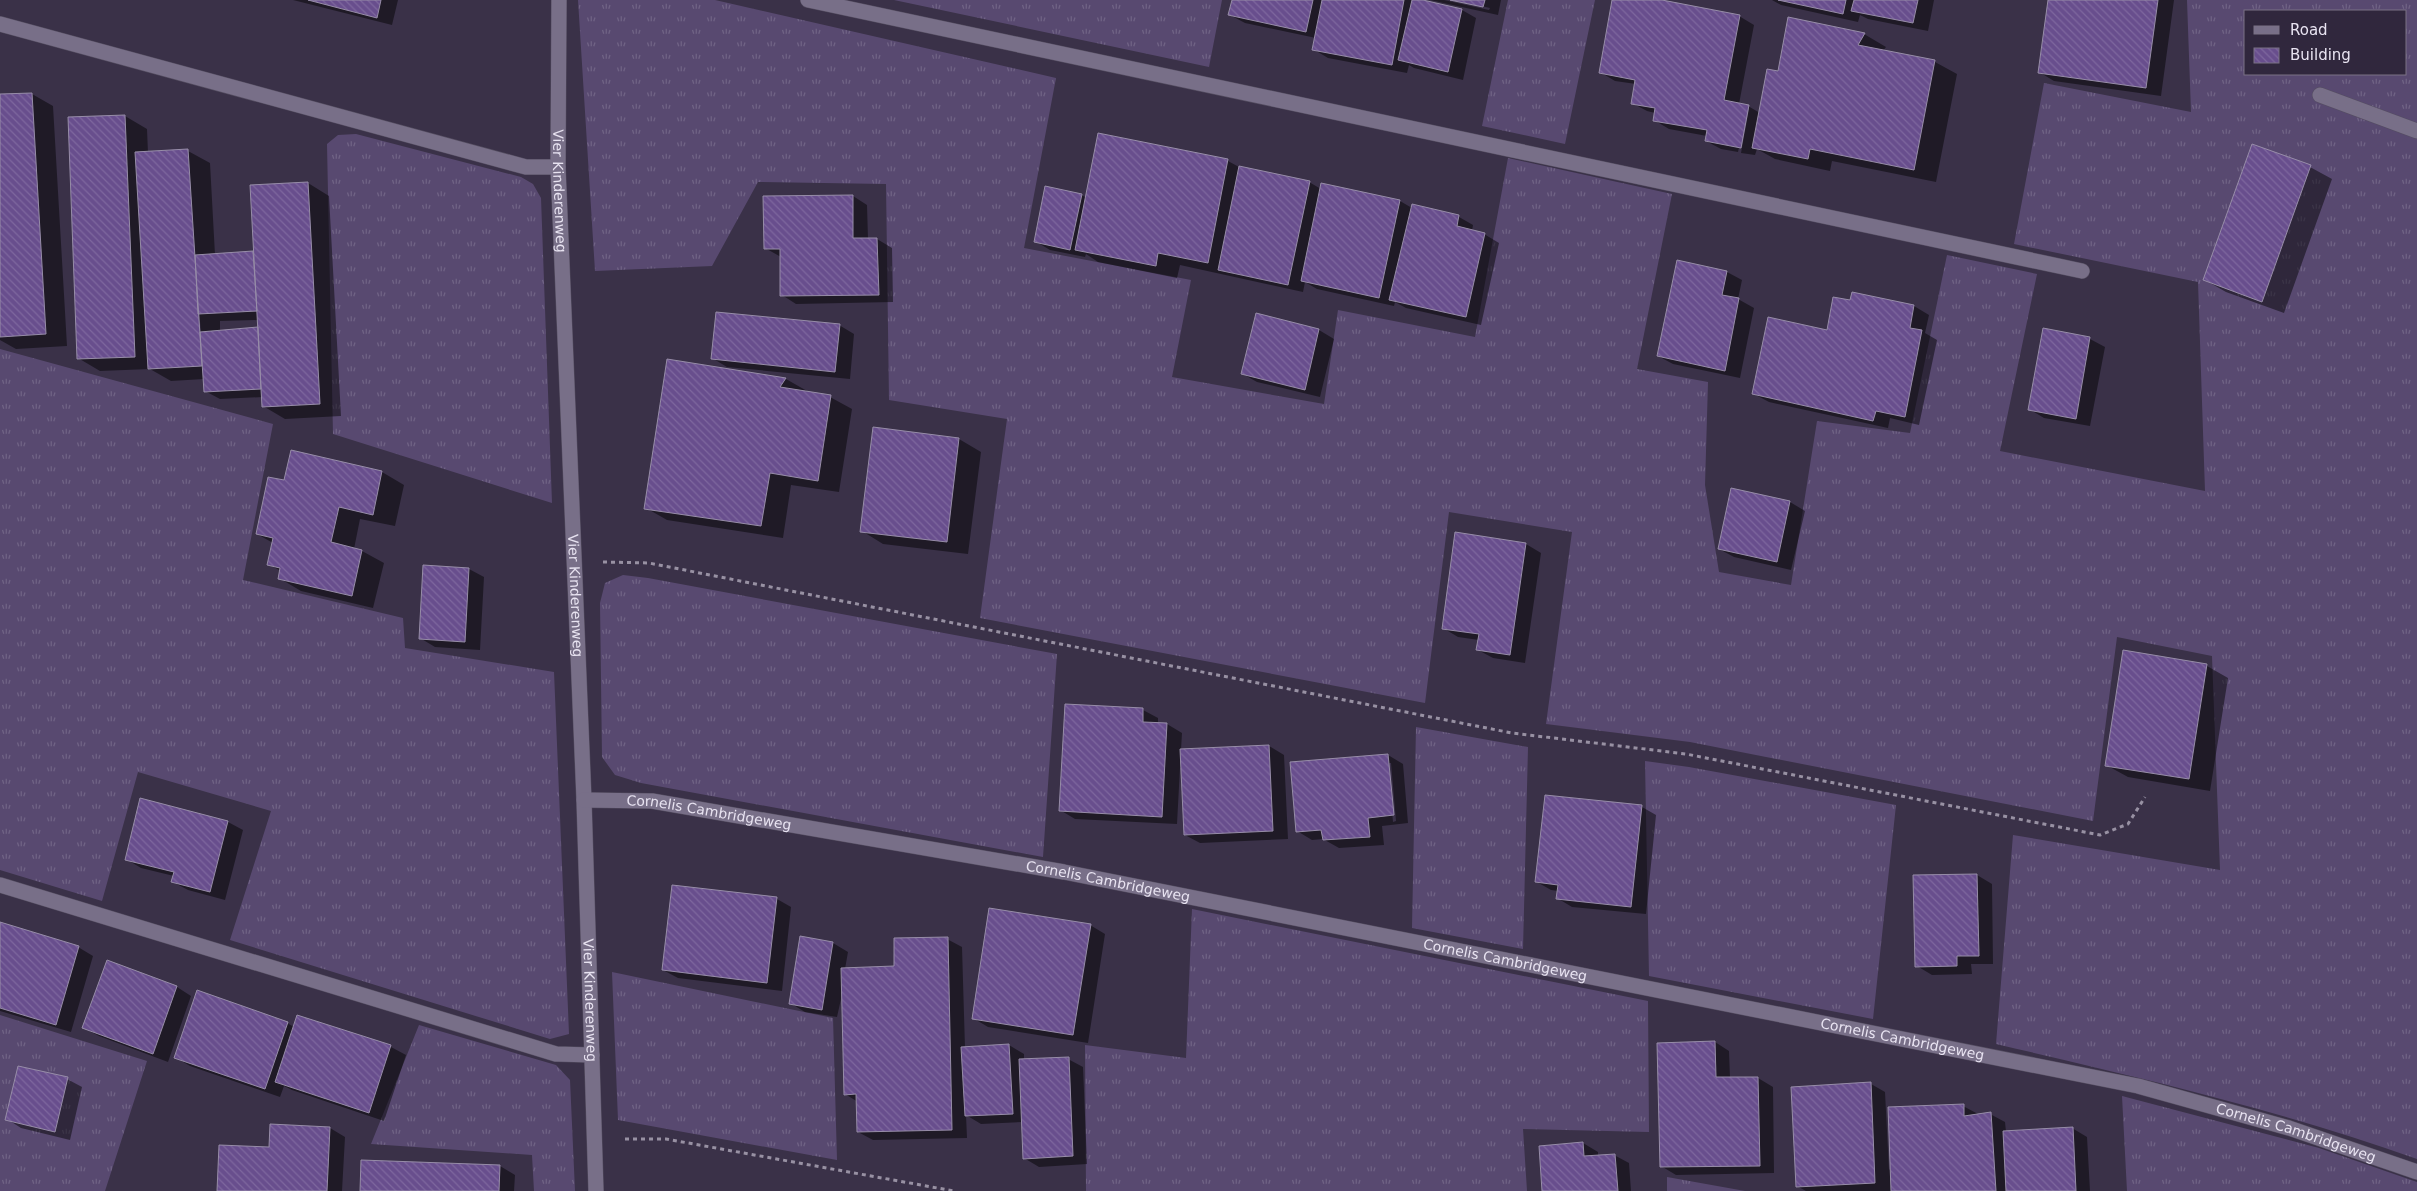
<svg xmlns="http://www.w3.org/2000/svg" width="2417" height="1191" viewBox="0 0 2417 1191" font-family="'DejaVu Sans',sans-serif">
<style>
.grass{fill:url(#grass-tufts);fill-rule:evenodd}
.shadow{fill:#0007;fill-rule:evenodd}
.building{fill:url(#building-back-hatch);stroke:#978da8}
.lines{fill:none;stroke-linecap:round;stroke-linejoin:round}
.minor-casing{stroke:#554e61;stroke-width:16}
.path{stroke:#9891a3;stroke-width:3;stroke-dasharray:4 4;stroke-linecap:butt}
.minor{stroke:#786f88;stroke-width:15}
.labels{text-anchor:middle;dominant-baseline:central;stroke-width:5;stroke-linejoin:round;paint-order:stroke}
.street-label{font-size:14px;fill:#e8e3f1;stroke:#30273d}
</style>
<defs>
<pattern id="grass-tufts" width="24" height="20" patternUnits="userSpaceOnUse" patternTransform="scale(1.25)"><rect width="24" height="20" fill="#584970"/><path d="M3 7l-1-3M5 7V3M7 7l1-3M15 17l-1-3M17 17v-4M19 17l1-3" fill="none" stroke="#706385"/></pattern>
<pattern id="building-back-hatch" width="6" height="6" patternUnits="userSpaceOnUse" patternTransform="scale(1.25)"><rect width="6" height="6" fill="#684e8d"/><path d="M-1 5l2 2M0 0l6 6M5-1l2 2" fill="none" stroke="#7e679e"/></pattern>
</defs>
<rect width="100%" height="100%" fill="#3a3148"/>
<!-- grass -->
<path class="grass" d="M578 0H715L1056 78 1024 248 1191 280 1172 377 1324 404 1338 310 1475 337 1508 158 1672 194 1637 369 1708 382 1705 485 1719 572 1791 585 1817 421 1910 433 1947 255 2037 274 2000 451 2205 491 2198 282 2014 244 2044 83 2191 112 2187 0H2417V1159C2280 1110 2138 1077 1996 1044L2013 835 2220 870 2212 656 2117 637 2093 821 1690 742 1546 724 1572 532 1449 512 1425 703 980 618 1007 419 889 400 886 184 758 182 712 266 595 271ZM2246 11H2406V74H2246Z
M894 0H1222L1209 67Z
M1508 0H1595L1565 144 1482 126Z
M356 134 521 177 533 184 541 198 552 503 333 434 327 144 338 135Z
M0 349 273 424 243 580 403 618 405 648 554 672 569 1034 550 1039 230 940 271 811 138 772 102 901 0 870Z
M623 575 648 578 1057 654 1043 857 641 783 615 775 602 757 600 603 605 583Z
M1416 727 1528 747 1523 949 1412 928Z
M1645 761 1689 767 1896 805 1873 1019 1649 976Z
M1192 909 1648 1001 1649 1132 1523 1129 1527 1191H1086L1085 1045 1186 1058Z
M612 972 833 1018 837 1160 618 1120Z
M0 1015 147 1061 105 1191H0Z
M419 1025 556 1065 570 1080 575 1191H534L532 1155 371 1144Z
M2122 1096 2319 1148 2417 1182V1191H2127Z
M1667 1177 1745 1191H1667Z"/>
<!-- shadow -->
<path class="shadow" d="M293 0H398L392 25Z
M1233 0H1420L1462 10 1476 18 1463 80 1414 68 1409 65 1407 73 1328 58 1313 49 1316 38 1245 23 1230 15Z
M1430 0H1444L1489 10 1490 8 1456 0H1501L1498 15Z
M1613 0H1655L1739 16 1754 25 1739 104 1748 106 1760 113 1779 73 1864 34 1886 47 1883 51 1935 62 1957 74 1936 182 1832 161 1830 171 1775 159 1757 149 1755 155 1741 153 1749 109H1747L1738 152 1721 149 1706 141 1707 136 1669 129 1654 120 1655 113 1647 111 1632 103 1636 84 1615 81 1600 72Z
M1772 0H1934L1928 31 1868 19 1860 15 1858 22 1781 5Z
M2049 0H2174L2161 96 2054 81 2039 72Z
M32 94 53 106 67 346 16 349 0 340V96Z
M125 116 147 129 148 153 188 151 210 163 215 255 255 254 308 183 329 196 341 416 285 419 263 406V397L220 399 205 391 204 379 171 381 150 369 100 371 78 358 69 119ZM197 310H199L201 333H198ZM259 320V328L220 331V321Z
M1099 134 1228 161 1239 167 1309 182 1321 189 1322 184 1400 201 1412 208 1459 217 1473 225 1472 231 1484 234 1499 243 1481 325 1406 308 1395 302 1394 306 1317 289 1305 282 1303 292 1180 265 1177 278 1098 262 1086 254 1085 257 1050 250 1035 241 1081 195 1087 198Z
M2310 167 2332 179 2284 313 2226 292 2205 280Z
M853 196 867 205 868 239H877L892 248 893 302 796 304 782 295 781 257 765 248Z
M1727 272 1742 280 1738 299 1754 308 1740 378 1673 364 1658 356Z
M1853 294 1914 306 1929 315 1925 333 1937 340 1919 425 1890 418 1888 428 1769 402 1754 394 1828 331 1851 302Z
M1257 315 1319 330 1334 339 1320 397 1257 382 1243 374Z
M839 325 854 334 850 379 727 367 712 358Z
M2044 330 2090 339 2105 347 2090 426 2044 418 2029 409Z
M668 360 786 379 807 391 806 393 830 397 852 409 839 492 791 485 783 538 667 520 646 508Z
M874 429 959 439 981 452 968 554 883 544 862 531Z
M292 452 382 472 404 485 395 526 360 519 354 549 362 551 384 563 373 608 301 591 279 578 281 571 268 564 273 543 257 534 285 482Z
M1732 489 1790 502 1805 511 1791 570 1734 557 1719 549Z
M1526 544 1541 553 1525 663 1493 658 1478 650 1479 640 1458 637 1443 628Z
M424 566 469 569 484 577 480 650 435 647 420 638Z
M2207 666 2228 678 2210 791 2128 777 2106 765Z
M1066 706 1143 710 1158 718V724H1167L1182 733 1181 750 1269 746 1284 755 1288 839 1200 843 1185 835 1182 768H1180L1177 824 1075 819 1060 810Z
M1388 755 1403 764 1408 823 1382 826 1384 845 1339 848 1323 839 1312 840 1297 831 1292 763ZM1388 763H1391L1396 821 1393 822Z
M141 800 228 822 243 830 225 900 188 890 173 882 174 876 141 868 126 859Z
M1642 807 1656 815 1646 914 1572 907 1557 898 1558 891 1551 890 1537 882Z
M1977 875 1992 884 1993 964H1971L1972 974 1932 975 1917 966Z
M777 899 791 907 782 991 678 978 663 970Z
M0 923 78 947 93 956 71 1032 0 1011Z
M1090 925 1105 934 1088 1043 988 1027 973 1018Z
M801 938 833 943 848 952 845 969 896 967 947 939 962 947 965 1048 1009 1045 1024 1054V1060L1068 1059 1083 1067 1087 1164 1039 1167 1024 1158 1023 1122 981 1124 966 1115 967 1138 873 1140 858 1132V1102L845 1094 843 990 837 1017 805 1012 790 1003Z
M177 987 191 996 168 1062 99 1036 84 1028Z
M298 1017 391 1047 406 1055 384 1121 292 1090 284 1086 280 1097 190 1066 175 1057 287 1023 294 1027Z
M1715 1042 1729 1051 1730 1078H1758L1773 1087 1774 1173 1676 1175 1661 1166Z
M67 1079 82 1087 70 1140 21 1128 7 1119Z
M1871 1084 1885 1092 1889 1170 1963 1106 1978 1114H1990L2005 1122 2006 1132 2072 1128 2087 1137 2090 1191H1806L1797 1186Z
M271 1125 330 1128 345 1137 342 1191H218L270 1148Z
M1583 1143 1598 1152V1156L1614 1155 1629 1163 1631 1191H1543L1540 1147Z
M500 1166 515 1175 514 1191H361Z"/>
<!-- building -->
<path class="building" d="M308 0H381L377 18Z
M1232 0H1313L1306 32 1228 15Z
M1322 0H1404L1392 65 1312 50Z
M1412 0H1423L1462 9 1448 72 1398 60Z
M1450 0H1485L1483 7Z
M1612 0H1662L1740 15 1724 100 1749 105 1741 148 1705 141 1707 130 1653 121 1655 108 1631 104 1635 80 1599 73Z
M1778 0H1846L1843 14Z
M1854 0H1918L1913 23 1851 11Z
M2048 0H2158L2146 88 2038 73Z
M1788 17 1865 33 1858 45 1935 60 1914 170 1810 149 1808 159 1752 148 1767 69 1778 71Z
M32 93 46 334 0 337V94Z
M125 115 135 357 77 359 68 117Z
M1098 133 1228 159 1208 263 1158 253 1156 266 1075 250Z
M2252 144 2311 165 2262 302 2203 280Z
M188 149 202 366 148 369 135 152Z
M1239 166 1310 181 1288 285 1218 270Z
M308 182 320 404 262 407 250 185Z
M1321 183 1400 200 1379 298 1301 281Z
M1045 186 1082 194 1070 250 1034 242Z
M853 195V238H877L879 295 780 296V249H764L763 196Z
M1412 204 1459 215 1457 226 1485 233 1466 317 1389 300Z
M253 251 257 311 198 314 195 255Z
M1677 260 1727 271 1722 295 1739 298 1725 371 1657 356Z
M1852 292 1914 305 1910 328 1922 330 1905 417 1876 411 1873 421 1752 394 1768 317 1827 330 1833 297 1850 300Z
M716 312 840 324 835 372 711 359Z
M1256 313 1319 329 1305 390 1241 374Z
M258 327 261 389 204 392 200 332Z
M2043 328 2090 337 2076 419 2028 410Z
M667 359 786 378 780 387 831 395 818 481 770 473 761 526 644 509Z
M873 427 959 438 947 542 860 532Z
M291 450 382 471 373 515 339 507 331 542 362 550 352 596 278 579 280 568 267 565 273 538 256 534 268 477 284 480Z
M1731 488 1790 501 1777 562 1718 549Z
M1455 532 1526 543 1510 655 1476 650 1479 634 1442 629Z
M423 565 469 568 465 642 419 639Z
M2123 650 2207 664 2189 779 2105 766Z
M1065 704 1143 708V722L1167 723 1162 817 1059 811Z
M1269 745 1273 831 1184 835 1180 749Z
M1388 754 1394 815 1368 818 1370 837 1323 840 1321 830 1296 832 1290 762Z
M1545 795 1642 805 1631 907 1556 899 1558 885 1535 882Z
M140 798 228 821 210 892 171 882 174 872 125 860Z
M1977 874 1979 956H1957V966L1915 967 1913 875Z
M672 885 777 897 767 983 662 970Z
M989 908 1091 924 1073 1035 972 1019Z
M0 922 79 946 56 1025 0 1008Z
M800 936 833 942 822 1010 789 1004Z
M948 937 952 1130 857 1132 856 1094 844 1095 841 968 894 966V938Z
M107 960 177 986 153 1054 82 1028Z
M197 990 288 1022 265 1089 174 1058Z
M297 1015 391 1045 369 1113 275 1082Z
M1715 1041 1716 1077H1758L1760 1166 1660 1167 1657 1043Z
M1009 1044 1013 1114 965 1116 961 1047Z
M1069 1057 1073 1156 1023 1159 1019 1059Z
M18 1066 68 1077 55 1132 5 1120Z
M1871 1082 1875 1183 1796 1187 1791 1087Z
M1964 1104V1116L1991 1112 1996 1191H1891L1888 1107Z
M270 1124 330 1127 327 1191H217L219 1145 269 1147Z
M2073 1127 2076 1191H2006L2003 1131Z
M1583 1142 1584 1156 1615 1154 1618 1191H1542L1539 1146Z
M361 1160 500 1165 499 1191H360Z"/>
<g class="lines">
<defs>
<g id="minor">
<path id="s1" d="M559 0 558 167 584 800 596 1191"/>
<path d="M808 0 2082 271"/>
<path d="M0 24 526 167H558"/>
<path d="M2320 95 2417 131"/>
<path id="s2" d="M584 800 652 801 1064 872 2138 1086 2289 1128 2417 1172"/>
<path d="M0 885 556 1054 592 1055"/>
</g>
</defs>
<!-- minor casing -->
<use href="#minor" class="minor-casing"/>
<!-- path -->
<path class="path" d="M603 562 649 563 1512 733 1686 754 2100 835 2128 824 2145 797
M625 1139H666L954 1191"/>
<!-- minor -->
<use href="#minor" class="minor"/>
</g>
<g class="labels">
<!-- street labels -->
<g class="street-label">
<text stroke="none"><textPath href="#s1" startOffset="191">Vier Kinderenweg</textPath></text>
<text stroke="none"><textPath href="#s1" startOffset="596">Vier Kinderenweg</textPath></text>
<text stroke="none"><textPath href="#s2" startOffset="126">Cornelis Cambridgeweg</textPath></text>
<text stroke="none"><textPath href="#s2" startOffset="531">Cornelis Cambridgeweg</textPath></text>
<text stroke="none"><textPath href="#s2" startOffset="936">Cornelis Cambridgeweg</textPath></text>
<text stroke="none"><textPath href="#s1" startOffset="1001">Vier Kinderenweg</textPath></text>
<text stroke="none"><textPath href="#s2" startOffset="1341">Cornelis Cambridgeweg</textPath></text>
<text stroke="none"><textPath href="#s2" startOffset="1746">Cornelis Cambridgeweg</textPath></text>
</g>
</g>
<!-- legend -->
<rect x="2244" y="10" width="162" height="65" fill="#30273d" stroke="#7a7285"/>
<rect x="2254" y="26" width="25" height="8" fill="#786f88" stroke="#7a7285"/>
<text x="2290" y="35" font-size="15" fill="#e8e3f1">Road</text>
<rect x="2254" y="48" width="25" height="15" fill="url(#building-back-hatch)" stroke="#7a7285"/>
<text x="2290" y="60" font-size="15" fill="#e8e3f1">Building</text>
</svg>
